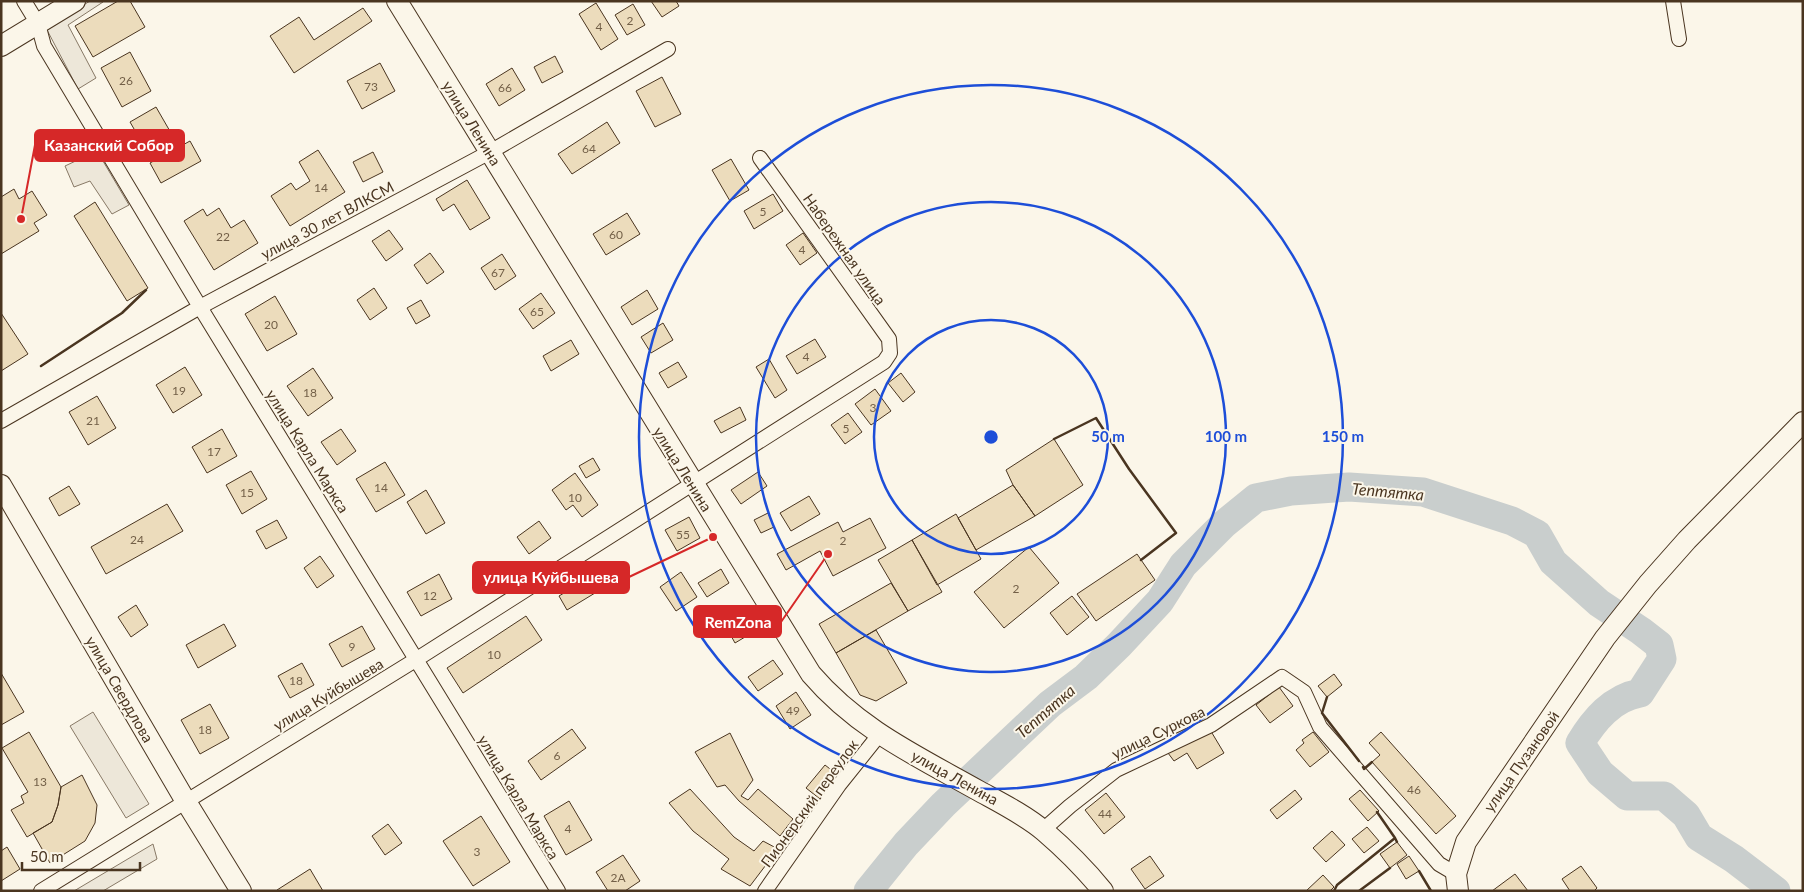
<svg xmlns="http://www.w3.org/2000/svg" width="1804" height="892" viewBox="0 0 1804 892" font-family="Lato,sans-serif">
<style>
.parking{fill:#ede7d9;stroke:#887966}
.lines{fill:none;stroke-linecap:round;stroke-linejoin:round}
.river{stroke:#c9cecd;stroke-width:29}
.building{fill:#ecdcbc;stroke:#4a3520}
.street-casing{stroke:#4a3520;stroke-width:16}
.secondary-casing{stroke:#4a3520;stroke-width:22}
.street{stroke:#fbf6e9;stroke-width:14}
.secondary{stroke:#fbf6e9;stroke-width:20}
.fence{stroke:#4a3520;stroke-width:1;stroke-dasharray:6 2.5;stroke-linecap:butt}
.wall{stroke:#4a3520;stroke-width:2.5}
.ring{fill:none;stroke:#1d4ed8;stroke-width:2.5}
.labels{text-anchor:middle;dominant-baseline:central;stroke-width:4;stroke-linejoin:round;paint-order:stroke}
.number-label{font-size:12px;fill:#725f47}
.street-label{font-size:15px;fill:#4a3520;stroke:#fbf6e9}
.water-label{font-size:16px;font-style:italic;fill:#4a3520;stroke:#fbf6e9}
.centre{fill:#1d4ed8;stroke:#fbf6e9;stroke-width:2.5}
.ring-label{font-size:15px;text-anchor:middle;font-weight:bold;fill:#1d4ed8;stroke:#fbf6e9;stroke-width:4;stroke-linejoin:round;paint-order:stroke}
.leader{fill:none;stroke:#d62828;stroke-width:2}
.callout-dot{fill:#d62828;stroke:#fbf6e9;stroke-width:2}
.callout{fill:#d62828;stroke:#d62828;stroke-width:2}
.callout-label{font-size:16px;text-anchor:middle;font-weight:bold;fill:#fff}
</style>
<rect width="100%" height="100%" fill="#fbf6e9"/>
<!-- parking -->
<path class="parking" d="M90 1 103 2 68 25 96 78 78 89 46 28Z
M97 151 129 205 112 214 90 181 74 187 65 166Z
M93 712 149 804 126 818 70 726Z
M153 844 157 859 103 891H74Z"/>
<g class="lines">
<!-- river -->
<path class="river" d="M868 891 906 844 943 805 1050 704 1086 677 1119 645 1160 601 1183 565 1224 524 1256 498 1291 491 1349 487 1423 492 1512 521 1537 534 1553 562 1599 603 1641 631 1659 645 1662 659 1640 693C1612 698 1594 720 1580 743L1600 773 1627 796H1664L1686 815 1699 837 1734 859 1776 891"/>
</g>
<!-- building -->
<path class="building" d="M118 1H130L145 27 93 57 75 26Z
M651 1H676L679 6 662 17Z
M596 3 618 39 601 50 579 14Z
M633 4 645 25 627 35 615 15Z
M363 8 372 21 294 73 270 36 299 17 314 40Z
M130 52 151 91 122 107 101 68Z
M555 56 563 72 542 83 534 67Z
M380 63 395 91 362 109 347 81Z
M512 68 525 90 499 106 486 84Z
M662 77 681 114 655 127 636 91Z
M156 107 171 133 145 148 130 122Z
M607 122 620 143 572 174 558 154Z
M190 141 201 161 161 183 150 163Z
M318 150 345 192 290 226 271 196 291 183 296 190 310 181 299 162Z
M373 152 383 172 363 182 353 162Z
M731 159 749 190 730 201 712 170Z
M467 180 490 218 470 230 454 204 443 211 436 199Z
M14 189 19 199 32 191 47 215 34 223 39 231 1 254V197Z
M773 194 783 211 754 229 744 211Z
M95 202 148 288 127 301 74 216Z
M219 208 231 228 244 220 258 243 214 270 184 221 203 209 207 216Z
M627 213 640 234 606 255 593 234Z
M389 230 403 249 386 261 372 241Z
M803 233 817 253 800 265 786 245Z
M430 253 444 272 427 284 414 265Z
M502 254 516 276 495 290 481 268Z
M374 288 387 308 370 320 357 300Z
M647 290 658 309 632 325 621 307Z
M541 293 555 313 533 329 519 309Z
M275 296 297 334 267 351 245 314Z
M421 300 430 316 416 324 407 308Z
M1 313 28 354 1 371Z
M663 323 673 340 651 353 641 337Z
M815 339 826 357 797 374 786 356Z
M571 340 579 354 551 371 543 356Z
M769 359 787 390 775 398 756 367Z
M678 362 687 377 668 388 659 373Z
M185 367 202 395 173 413 156 385Z
M313 368 333 398 308 416 287 386Z
M901 373 915 392 903 402 888 383Z
M875 389 891 411 871 425 855 404Z
M97 396 116 428 88 445 69 412Z
M740 407 746 420 721 433 714 421Z
M848 413 862 432 845 444 831 425Z
M222 429 237 456 207 473 192 447Z
M341 429 356 451 337 465 321 442Z
M1054 439 1083 485 1035 516 1013 485 1006 470Z
M593 458 600 470 586 478 579 466Z
M385 462 405 495 376 512 356 479Z
M251 471 267 499 242 514 226 485Z
M758 472 767 486 741 504 731 490Z
M575 473 598 505 582 517 573 505 566 510 552 490Z
M1013 485 1035 516 976 550 958 518Z
M69 486 80 504 59 516 49 498Z
M426 490 445 523 426 534 407 502Z
M809 496 820 514 791 531 780 513Z
M167 504 183 531 106 574 91 547Z
M768 513 774 527 761 533 754 520Z
M956 514 981 559 937 585 912 540Z
M689 517 700 538 677 551 665 530Z
M870 518 886 548 833 576 820 551 786 570 777 554 838 522 843 532Z
M277 520 287 538 266 549 256 531Z
M539 521 551 538 529 554 517 537Z
M912 540 942 592 908 611 878 560Z
M1029 547 1059 583 1004 628 974 592Z
M1137 554 1155 580 1096 621 1077 594Z
M320 556 334 576 317 588 304 568Z
M721 569 729 583 707 597 698 583Z
M681 572 697 597 676 611 660 587Z
M439 574 452 599 421 616 407 592Z
M587 579 595 593 567 610 559 596Z
M891 583 908 611 836 653 819 624Z
M1072 596 1089 617 1067 635 1050 613Z
M136 605 148 625 131 637 118 617Z
M743 611 755 631 735 643 724 623Z
M526 616 542 640 463 693 447 668Z
M224 624 236 646 198 668 186 645Z
M362 626 375 649 342 667 329 644Z
M876 630 907 683 876 701 860 695 836 653Z
M773 660 783 674 758 691 748 677Z
M302 663 314 685 290 698 278 676Z
M1 673 24 712 1 725Z
M1334 674 1342 685 1327 697 1318 686Z
M1279 687 1293 706 1270 723 1256 705Z
M796 692 811 715 790 729 776 706Z
M210 704 229 738 200 754 181 720Z
M1209 728 1224 753 1197 769 1187 753 1174 761 1168 753Z
M572 729 586 748 541 780 528 761Z
M29 732 61 787 58 805 52 822 27 837 11 810 24 803 21 796 28 792 2 748Z
M1313 732 1329 752 1310 767 1296 750 1304 743 1302 740Z
M1381 732 1456 816 1436 834 1372 762 1380 755 1369 743Z
M730 733 753 780 741 796 748 800 758 789 793 819 780 836 739 801 725 785 717 787 695 752Z
M825 765 839 776 820 799 806 788Z
M82 775 97 805 95 823 85 841 50 863 33 833 52 822 58 805 61 787Z
M690 789 734 837 754 851 763 841 778 849 750 886 721 869 729 859 693 831 669 803Z
M1295 790 1302 799 1277 819 1270 810Z
M1360 790 1379 811 1368 821 1349 799Z
M1106 793 1125 817 1104 834 1085 810Z
M569 801 592 840 566 855 544 816Z
M481 816 510 862 473 886 443 841Z
M388 824 402 843 385 855 372 836Z
M1367 827 1379 841 1364 853 1352 839Z
M1332 831 1345 845 1326 862 1313 848Z
M1397 842 1407 855 1390 868 1380 854Z
M7 847 20 869 1 881V851Z
M623 855 640 881 625 891H608L596 872Z
M1150 856 1164 876 1145 889 1131 869Z
M1409 856 1419 871 1406 879 1397 864Z
M1581 866 1597 888 1594 891H1570L1562 879Z
M310 869 323 891H277V890Z
M1515 874 1528 891H1492Z
M1323 875 1334 887 1330 891H1306Z"/>
<g class="lines">
<defs>
<path id="street" d="M24 1 38 24 44 46 200 307 558 891
M1673 1 1679 39
M1 421 200 307 490 152 668 49
M1043 830 1070 806 1116 770 1211 725 1282 677 1304 692 1320 727 1439 864 1456 874
M41 891 417 659 884 362 890 353 889 339 760 158
M765 891 839 785 879 735"/>
<path id="secondary" d="M397 1 811 674C858 729 917 756 979 791 1001 803 1025 815 1044 831 1065 849 1085 869 1103 891
M1 46 75 1
M1 485 185 800 241 891
M1458 891 1456 874 1466 842 1605 638 1648 584 1687 540 1803 422"/>
</defs>
<!-- street casing -->
<use href="#street" class="street-casing"/>
<!-- secondary casing -->
<use href="#secondary" class="secondary-casing"/>
<!-- street -->
<use href="#street" class="street"/>
<!-- secondary -->
<use href="#secondary" class="secondary"/>
<!-- fence -->
<path class="fence" d="M1 15V17"/>
<!-- wall -->
<path class="wall" d="M41 366 122 313 146 290
M1054 439 1096 418 1129 469 1176 533 1141 560
M1327 697 1322 713 1359 761
M1363 767 1364 769 1372 762
M1377 812 1395 838
M1419 871 1431 891
M1334 891 1337 885 1395 838 1397 842
M1359 891 1390 868"/>
</g>
<!-- distance rings -->
<g class="ring">
<circle cx="991" cy="437" r="117"/>
<circle cx="991" cy="437" r="235"/>
<circle cx="991" cy="437" r="352"/>
</g>
<g class="labels">
<!-- number labels -->
<g class="number-label">
<text x="630" y="20">2</text>
<text x="599" y="26">4</text>
<text x="126" y="80">26</text>
<text x="371" y="86">73</text>
<text x="505" y="87">66</text>
<text x="589" y="148">64</text>
<text x="321" y="187">14</text>
<text x="763" y="211">5</text>
<text x="616" y="234">60</text>
<text x="223" y="236">22</text>
<text x="802" y="249">4</text>
<text x="498" y="272">67</text>
<text x="537" y="311">65</text>
<text x="271" y="324">20</text>
<text x="806" y="356">4</text>
<text x="179" y="390">19</text>
<text x="310" y="392">18</text>
<text x="873" y="407">3</text>
<text x="93" y="420">21</text>
<text x="846" y="428">5</text>
<text x="214" y="451">17</text>
<text x="381" y="487">14</text>
<text x="247" y="492">15</text>
<text x="575" y="497">10</text>
<text x="683" y="534">55</text>
<text x="137" y="539">24</text>
<text x="843" y="540">2</text>
<text x="1016" y="588">2</text>
<text x="430" y="595">12</text>
<text x="352" y="646">9</text>
<text x="494" y="654">10</text>
<text x="296" y="680">18</text>
<text x="793" y="710">49</text>
<text x="205" y="729">18</text>
<text x="557" y="755">6</text>
<text x="40" y="781">13</text>
<text x="1414" y="789">46</text>
<text x="1105" y="813">44</text>
<text x="568" y="828">4</text>
<text x="477" y="851">3</text>
<text x="618" y="877">2А</text>
</g>
<!-- street labels -->
<g class="street-label">
<text transform="translate(472 123) rotate(58)">улица Ленина</text>
<text transform="translate(327 220) rotate(-28)">улица 30 лет ВЛКСМ</text>
<text transform="translate(845 249) rotate(55)">Набережная улица</text>
<text transform="translate(308 451) rotate(58)">улица Карла Маркса</text>
<text transform="translate(683 469) rotate(58)">улица Ленина</text>
<text transform="translate(120 689) rotate(60)">улица Свердлова</text>
<text transform="translate(328 694) rotate(-31)">улица Куйбышева</text>
<text transform="translate(1158 732) rotate(-26)">улица Суркова</text>
<text transform="translate(1521 761) rotate(-55)">улица Пузановой</text>
<text transform="translate(955 777) rotate(29)">улица Ленина</text>
<text transform="translate(519 797) rotate(59)">улица Карла Маркса</text>
<text transform="translate(809 803) rotate(-54)">Пионерский переулок</text>
</g>
<!-- water labels -->
<g class="water-label">
<text transform="translate(1388 491) rotate(5)">Тептятка</text>
<text transform="translate(1045 711) rotate(-41)">Тептятка</text>
</g>
</g>
<circle cx="991" cy="437" r="8" class="centre"/>
<g class="ring-label">
<text x="1108" y="442">50 m</text>
<text x="1226" y="442">100 m</text>
<text x="1343" y="442">150 m</text>
</g>
<!-- callouts -->
<path class="leader" d="M21 219L35 145M713 537L629 577M828 554L781 622"/>
<g class="callout-dot">
<circle cx="21" cy="219" r="5"/>
<circle cx="713" cy="537" r="5"/>
<circle cx="828" cy="554" r="5"/>
</g>
<g class="callout">
<rect x="35" y="130" width="149" height="31" rx="5"/>
<rect x="473" y="562" width="156" height="31" rx="5"/>
<rect x="694" y="606" width="87" height="31" rx="5"/>
</g>
<g class="callout-label">
<text x="109" y="151">Казанский Собор</text>
<text x="551" y="583">улица Куйбышева</text>
<text x="738" y="628">RemZona</text>
</g>
<!-- border -->
<rect width="1804" height="892" fill="none" stroke="#4a3520" stroke-width="5"/>
<!-- scale -->
<path d="M22 862v8h118v-8" fill="none" stroke="#4a3520" stroke-width="2.5"/>
<text x="30" y="862" font-size="15" fill="#4a3520" stroke="#fbf6e9" stroke-width="4" paint-order="stroke">50 m</text>
</svg>
